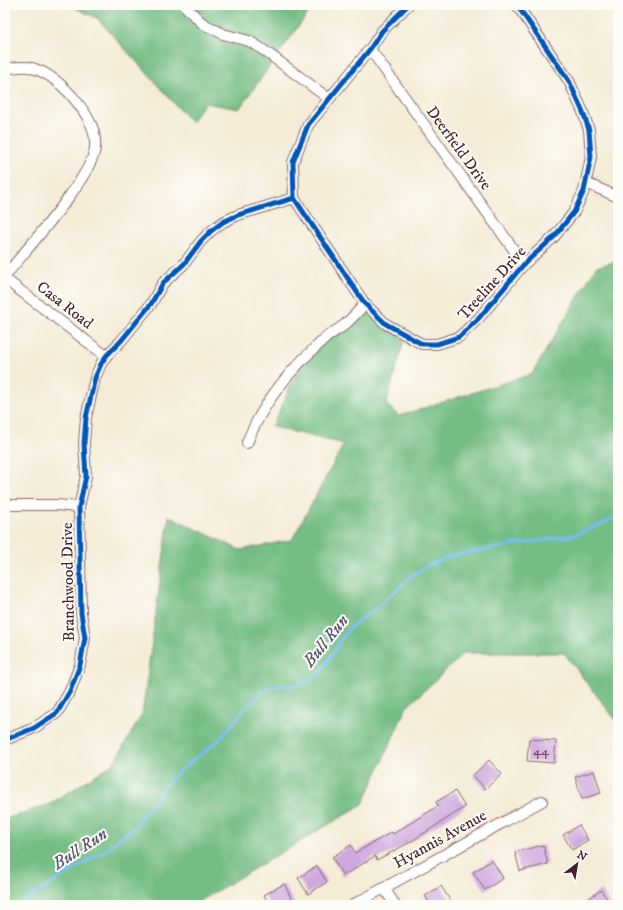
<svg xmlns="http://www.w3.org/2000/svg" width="623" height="910" viewBox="0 0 623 910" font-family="'IM FELL DW Pica',serif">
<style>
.forest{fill:#74bd84;stroke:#5f6e58}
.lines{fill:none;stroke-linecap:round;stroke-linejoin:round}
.stream{stroke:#76beee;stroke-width:3}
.building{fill:#cfa8df}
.street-casing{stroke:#866767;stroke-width:12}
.street{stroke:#fff;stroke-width:10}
.cycleway-casing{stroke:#fdfcf7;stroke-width:8}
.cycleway{stroke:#0057b8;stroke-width:5}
.labels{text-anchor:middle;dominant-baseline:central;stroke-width:4;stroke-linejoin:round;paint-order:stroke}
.number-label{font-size:14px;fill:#6b4158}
.street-label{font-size:16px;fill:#4a1f2b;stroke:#fdfcf7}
.water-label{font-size:17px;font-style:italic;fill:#59576f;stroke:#fdfcf7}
</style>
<rect width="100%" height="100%" fill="#fdfcf7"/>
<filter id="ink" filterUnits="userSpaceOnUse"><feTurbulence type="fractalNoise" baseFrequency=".025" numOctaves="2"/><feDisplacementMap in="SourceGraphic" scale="8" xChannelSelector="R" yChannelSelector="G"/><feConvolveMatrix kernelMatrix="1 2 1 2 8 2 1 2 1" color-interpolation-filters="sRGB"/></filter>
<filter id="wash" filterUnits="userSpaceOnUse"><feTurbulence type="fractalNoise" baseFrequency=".012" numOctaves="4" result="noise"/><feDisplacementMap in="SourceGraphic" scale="16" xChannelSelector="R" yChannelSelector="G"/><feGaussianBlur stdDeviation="0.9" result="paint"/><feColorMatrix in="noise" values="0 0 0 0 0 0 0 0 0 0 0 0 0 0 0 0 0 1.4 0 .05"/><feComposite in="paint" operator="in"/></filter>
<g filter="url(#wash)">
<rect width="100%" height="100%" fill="#f4ecd7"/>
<!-- forest -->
<path class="forest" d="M69 5H314L239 109 205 103 191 122 97 18Z
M618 261V723L564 653H464L406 708 363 804 193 905H5V819L50 804 113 764 142 715 169 516 240 550 292 540 344 444 272 427 306 352 364 308 404 340 386 404 399 416 532 374 596 267Z"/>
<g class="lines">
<!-- stream -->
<path class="stream" d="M17 905 106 850 134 827 172 777 218 741 250 703 268 688 272 686 300 685 313 679 324 668 341 639 352 626 379 606 410 577 429 565 446 558 466 553 574 535 600 525 618 515"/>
</g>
<g id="blocks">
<!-- building -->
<path class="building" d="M529 739 556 741 554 763 527 761Z
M489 760 502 774 485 789 473 775Z
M594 771 601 793 582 799 575 777Z
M455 791 465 807 412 841 377 860 375 856 343 876 332 857 351 845 355 853 392 832 393 834 438 806 436 802Z
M579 825 588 840 572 850 563 835Z
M543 845 548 864 520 871 515 852Z
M492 860 503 878 485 890 473 872Z
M317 866 327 882 308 894 298 878Z
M284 884 295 905H270L264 895Z
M441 886 453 905H431L425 896Z
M601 890 611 905H580Z"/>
</g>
</g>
<g filter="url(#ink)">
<use href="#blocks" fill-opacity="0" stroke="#866767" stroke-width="1"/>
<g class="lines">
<defs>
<path id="street" d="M184 5 202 23 223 34 249 41 262 49 328 98
M408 5 382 31 370 49 308 125 293 162 294 198 365 304 386 324 422 344H437L459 337 479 318 524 264 554 237 574 212 584 191 591 157 589 130 583 112 569 81 517 5
M370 49 524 264
M5 69C13 68 24 65 32 68 47 72 62 85 72 96 84 111 97 127 95 147 94 175 25 251 5 276
M586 183 618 197
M5 279 106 356
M247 443C263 401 292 367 326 338 331 333 338 330 343 326 351 320 358 311 365 304
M5 505H56L79 507
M5 740 34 728 57 713 70 691 80 665 85 638 81 613 79 507 86 476 84 443 86 418 95 378 101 364 106 356 121 341 151 304 163 283 184 264 201 241 211 231 223 222 238 215 294 198
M384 888 395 905
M353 905 542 801"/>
</defs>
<!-- street casing -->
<use href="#street" class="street-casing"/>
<!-- street -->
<use href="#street" class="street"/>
<defs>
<path id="cycleway" d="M408 5 382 31 370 49 308 125 293 162 294 198 365 304 386 324 422 344H437L459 337 479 318 524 264 554 237 574 212 584 191 591 157 589 130 583 112 569 81 517 5
M5 740 34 728 57 713 70 691 80 665 85 638 81 613 79 507 86 476 84 443 86 418 95 378 101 364 106 356 121 341 151 304 163 283 184 264 201 241 211 231 223 222 238 215 294 198"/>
</defs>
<!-- cycleway casing -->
<use href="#cycleway" class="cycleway-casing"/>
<!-- cycleway -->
<use href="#cycleway" class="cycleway"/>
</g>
</g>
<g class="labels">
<!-- number labels -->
<g class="number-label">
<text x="541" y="751">44</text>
</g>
<!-- street labels -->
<g class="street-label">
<text transform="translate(459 148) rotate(54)">Deerfield Drive</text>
<text transform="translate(492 283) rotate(-48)">Treeline Drive</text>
<text transform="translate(65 305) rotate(38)">Casa Road</text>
<text transform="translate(68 582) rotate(-91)">Branchwood Drive</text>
<text transform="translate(440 839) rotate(-29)">Hyannis Avenue</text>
</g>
<!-- water labels -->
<g class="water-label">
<text transform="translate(326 641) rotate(-51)">Bull Run</text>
<text transform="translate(80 849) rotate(-33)">Bull Run</text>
</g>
</g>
<!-- margin -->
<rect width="623" height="910" fill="none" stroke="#fdfcf7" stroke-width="20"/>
<!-- north arrow -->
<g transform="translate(577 864) rotate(31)" stroke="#fdfcf7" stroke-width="3" paint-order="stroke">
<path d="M0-3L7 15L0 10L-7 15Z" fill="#4a1f2b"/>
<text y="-6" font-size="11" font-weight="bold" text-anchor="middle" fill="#4a1f2b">N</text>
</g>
</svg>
